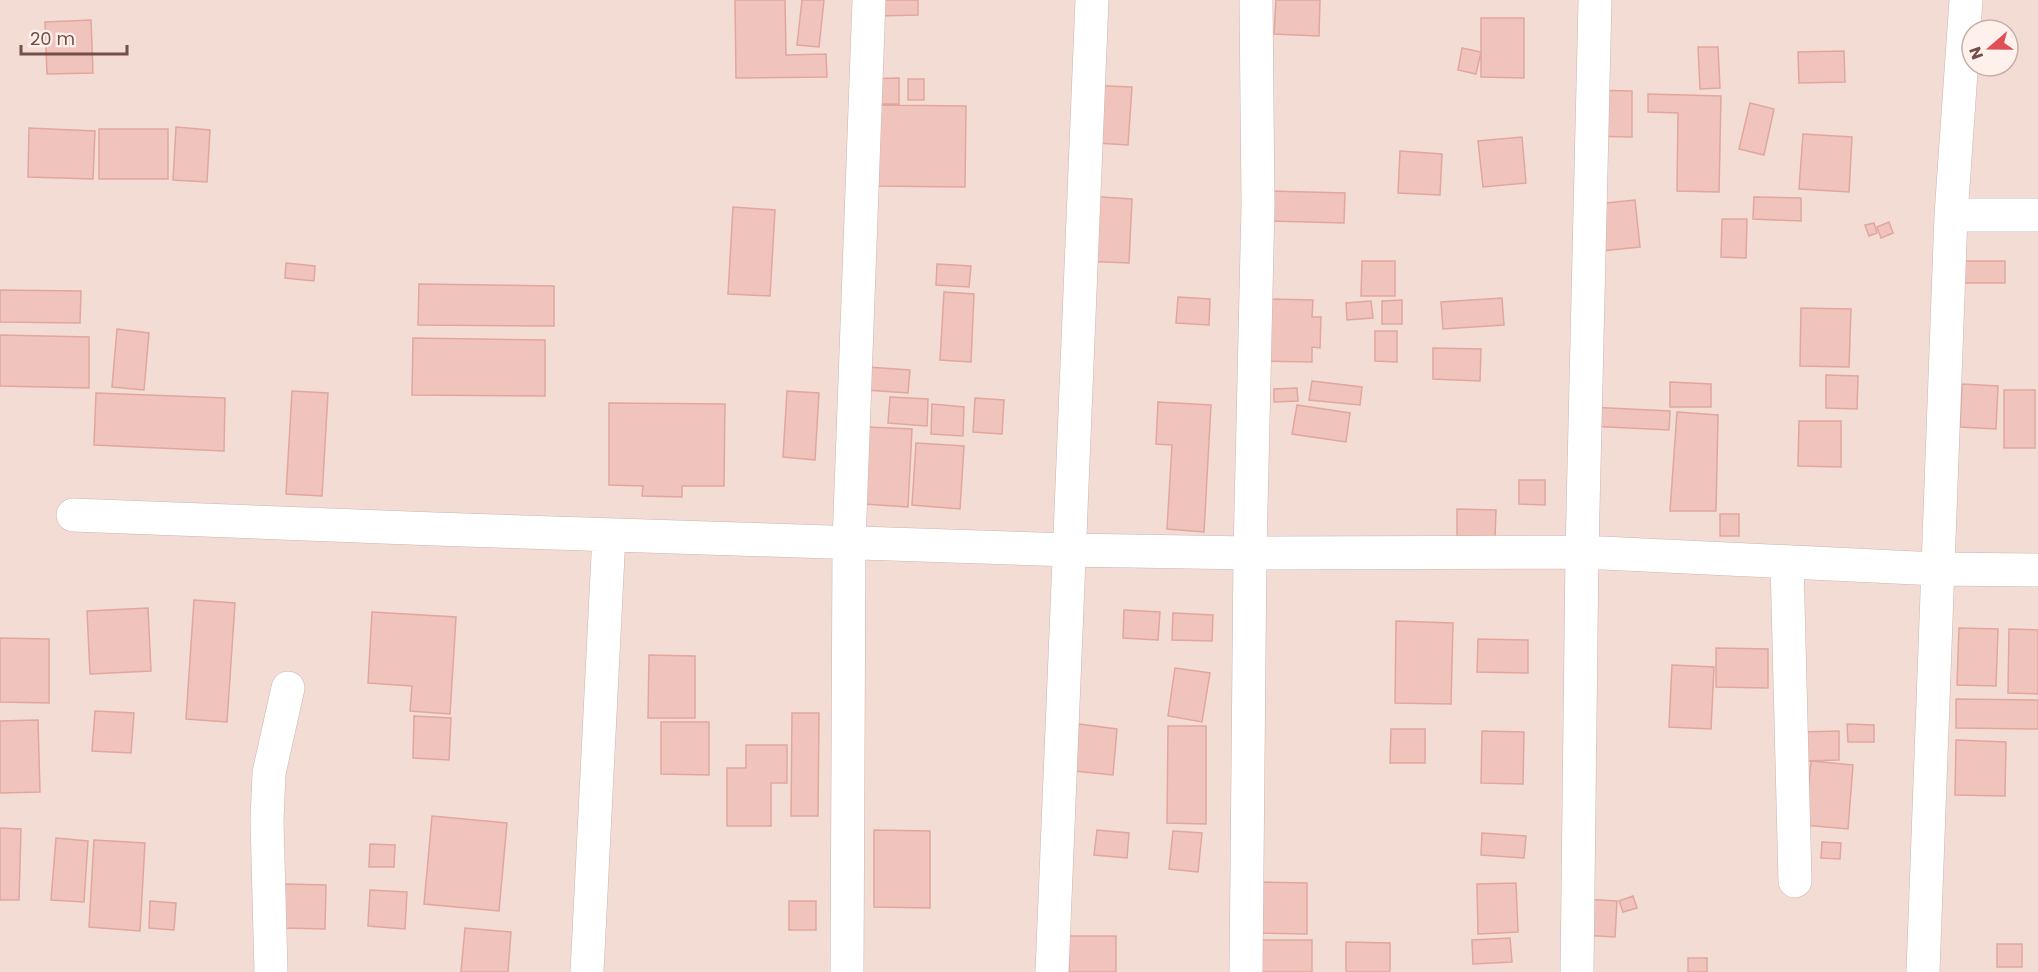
<svg xmlns="http://www.w3.org/2000/svg" width="2038" height="972" viewBox="0 0 2038 972" font-family="Poppins,sans-serif">
<style>
.residential{fill:#f3dcd3;fill-rule:evenodd}
.building{fill:#f0c4bd;stroke:#e1a69e;stroke-width:1.5}
.lines{fill:none;stroke-linecap:round;stroke-linejoin:round}
.street-casing{stroke:#ceb4ae;stroke-width:34}
.street{stroke:#fff;stroke-width:33}
</style>
<rect width="100%" height="100%" fill="#fbece5"/>
<!-- residential -->
<path class="residential" d="M0 0H2038V972H0ZM1972 30H2008V66H1972Z"/>
<!-- building -->
<path class="building" d="M735 0H785L786 55 826 54 827 77 736 78Z
M802 0H824L819 47 797 45Z
M877 0H918V15L877 16Z
M1276 0H1320L1319 36 1274 34Z
M1481 18H1524V78L1481 77Z
M91 20 93 73 47 74 45 22Z
M1698 47H1718L1720 88 1700 89Z
M1462 48 1481 52 1476 74 1458 70Z
M1844 51 1845 82 1799 83 1798 52Z
M899 78V104H863V79Z
M908 79H924V100H908Z
M1084 85 1132 87 1128 145 1081 142Z
M1587 90 1632 91V137L1586 136Z
M1648 94 1721 96 1719 192 1677 191 1678 113 1648 112Z
M1750 103 1774 109 1764 155 1739 149Z
M876 105 966 106 965 187 875 186Z
M176 127 210 130 207 182 173 180Z
M29 128 95 131 93 179 28 177Z
M99 129H168V179H99Z
M1803 134 1852 137 1849 192 1799 189Z
M1522 137 1526 183 1483 187 1478 141Z
M1400 151 1442 154 1440 195 1398 193Z
M1269 191 1345 193 1344 223 1269 221Z
M1086 196 1132 199 1129 263 1083 261Z
M1754 197 1801 198V221L1753 219Z
M1635 200 1640 247 1591 252 1586 205Z
M733 207 775 210 770 296 728 294Z
M1722 219H1747L1746 258 1721 257Z
M1889 222 1893 233 1881 238 1877 227Z
M1874 223 1877 233 1869 236 1865 225Z
M1362 261H1395V296H1361Z
M1961 261H2005V283H1962Z
M286 263 315 266 314 281 285 278Z
M937 264 971 266 969 287 936 285Z
M419 284 554 286V326L418 325Z
M0 290 81 291 80 323 0 322Z
M944 292 974 294 971 362 940 360Z
M1178 297 1210 299 1209 325 1176 323Z
M1502 298 1504 325 1443 329 1441 302Z
M1264 299 1313 300 1312 317H1321L1320 348 1312 347V362L1263 361Z
M1402 300V324H1382V301Z
M1371 301 1373 318 1347 320 1346 303Z
M1801 308 1851 309 1849 367 1800 366Z
M117 329 149 333 144 390 112 387Z
M1375 331H1397V362L1375 361Z
M0 335 89 337V388L0 386Z
M413 338 545 340V396L412 395Z
M1433 348 1481 349 1480 381 1433 379Z
M867 367 910 370 908 393 866 390Z
M1826 375 1858 376 1857 409 1826 408Z
M1312 381 1362 387 1360 405 1309 400Z
M1670 382 1711 384V407H1670Z
M1962 384 1998 386 1996 429 1960 427Z
M1297 388 1298 401 1274 402V389Z
M2004 390H2035V448H2004Z
M292 391 328 393 322 496 286 494Z
M787 391 819 393 815 460 783 457Z
M96 393 225 398 224 451 94 445Z
M890 397 928 399 927 426 888 423Z
M975 398 1004 400 1002 434 973 432Z
M1158 402 1211 405 1204 532 1167 529 1172 445 1156 444Z
M609 403 725 404 724 486H682V497L642 496 643 486 609 485Z
M932 404 964 407 963 436 931 434Z
M1297 405 1350 413 1346 442 1292 434Z
M1588 407 1670 411 1669 430 1588 426Z
M1677 412 1718 415 1716 511H1670Z
M1799 421H1841V467L1798 466Z
M868 427 912 429 908 507 864 504Z
M916 443 964 446 960 509 912 505Z
M1519 480H1545V505L1519 504Z
M1457 509 1496 510 1495 537 1457 536Z
M1720 514H1739V536H1720Z
M194 600 235 603 227 722 186 719Z
M148 608 151 671 90 674 87 611Z
M1124 610 1160 612 1158 640 1123 638Z
M372 612 456 617 450 714 410 711 412 686 368 683Z
M1173 613 1213 615 1212 641 1172 640Z
M1396 621 1453 623 1451 704 1395 703Z
M1959 628 1998 629 1996 686 1957 685Z
M2009 629 2038 630V694L2008 693Z
M0 638 49 639V703L0 702Z
M1478 639 1528 640V673L1477 672Z
M1716 648 1768 649V688L1716 687Z
M649 655 695 656V718H648Z
M1672 665 1714 667 1711 729 1669 727Z
M1175 668 1210 673 1202 722 1168 716Z
M1956 699 2038 700V729L1956 728Z
M95 711 134 713 131 753 92 751Z
M792 713H819L818 816H791Z
M414 716 451 718 449 760 413 758Z
M38 720 40 792 0 793V721Z
M661 722H709V775L661 774Z
M1079 724 1117 729 1113 775 1074 771Z
M1847 724 1874 725V742H1848Z
M1168 726H1206V824L1167 823Z
M1391 729H1425V763H1390Z
M1482 731 1524 732 1523 784 1481 783Z
M1839 731V760L1803 761 1801 732Z
M1956 740 2006 742 2005 796 1955 795Z
M746 745H787V783H771V826H727V768H746Z
M1811 761 1853 765 1848 829 1805 825Z
M432 816 507 823 499 911 424 904Z
M0 828 21 829 19 900H0Z
M874 830 930 831V908L874 907Z
M1097 830 1129 833 1127 858 1094 855Z
M1173 831 1202 833 1198 872 1169 869Z
M1482 833 1526 836 1524 858 1481 855Z
M56 838 88 841 84 902 51 900Z
M94 840 145 843 140 931 89 927Z
M1822 842 1841 843 1840 859 1821 858Z
M370 844 395 845 394 867H369Z
M1260 882 1307 883V934L1259 933Z
M1516 883 1518 932 1478 934 1477 884Z
M285 884 326 885 325 929 284 928Z
M370 890 407 892 405 929 368 926Z
M1633 896 1637 908 1623 912 1619 901Z
M1582 899 1617 901 1615 937 1580 935Z
M150 901 176 903 174 930 149 928Z
M789 901H816V930H789Z
M465 928 511 932 508 972H461Z
M1069 936H1116V972H1069Z
M1510 938 1512 962 1473 964 1472 940Z
M1257 940H1312V972H1257Z
M1346 942 1390 943V972H1346Z
M1997 944H2022V967H1997Z
M1688 958H1707V972H1688Z"/>
<g class="lines">
<defs>
<path id="street" d="M1951 215H2038
M73 515 435 529 1070 550 1250 553 1582 552 1937 569 2038 570
M1787 562 1795 881
M271 972 267 821 269 773 288 688
M587 972 609 535
M847 972 849 543 869 0
M1052 972 1092 0
M1246 972 1250 553 1258 205 1256 0
M1577 972 1582 552 1595 0
M1923 972 1951 215 1966 0"/>
</defs>
<!-- street casing -->
<use href="#street" class="street-casing"/>
<!-- street -->
<use href="#street" class="street"/>
</g>
<!-- north arrow -->
<g transform="translate(1990 48) rotate(250)"><circle r="28" fill="#fef1eb" stroke="#c6b0ab" stroke-width="1.5"/>
<path d="M0-4.5L10 22L0 15L-10 22Z" fill="#e04f56"/>
<text y="-9" font-size="16" font-weight="bold" text-anchor="middle" fill="#734e4b">N</text>
</g>
<!-- scale -->
<path d="M21 45v9h106v-9" fill="none" stroke="#734e4b" stroke-width="3"/>
<text x="30" y="45" font-size="18" fill="#734e4b" stroke="#fef1eb" stroke-width="4.5" paint-order="stroke">20 m</text>
</svg>
